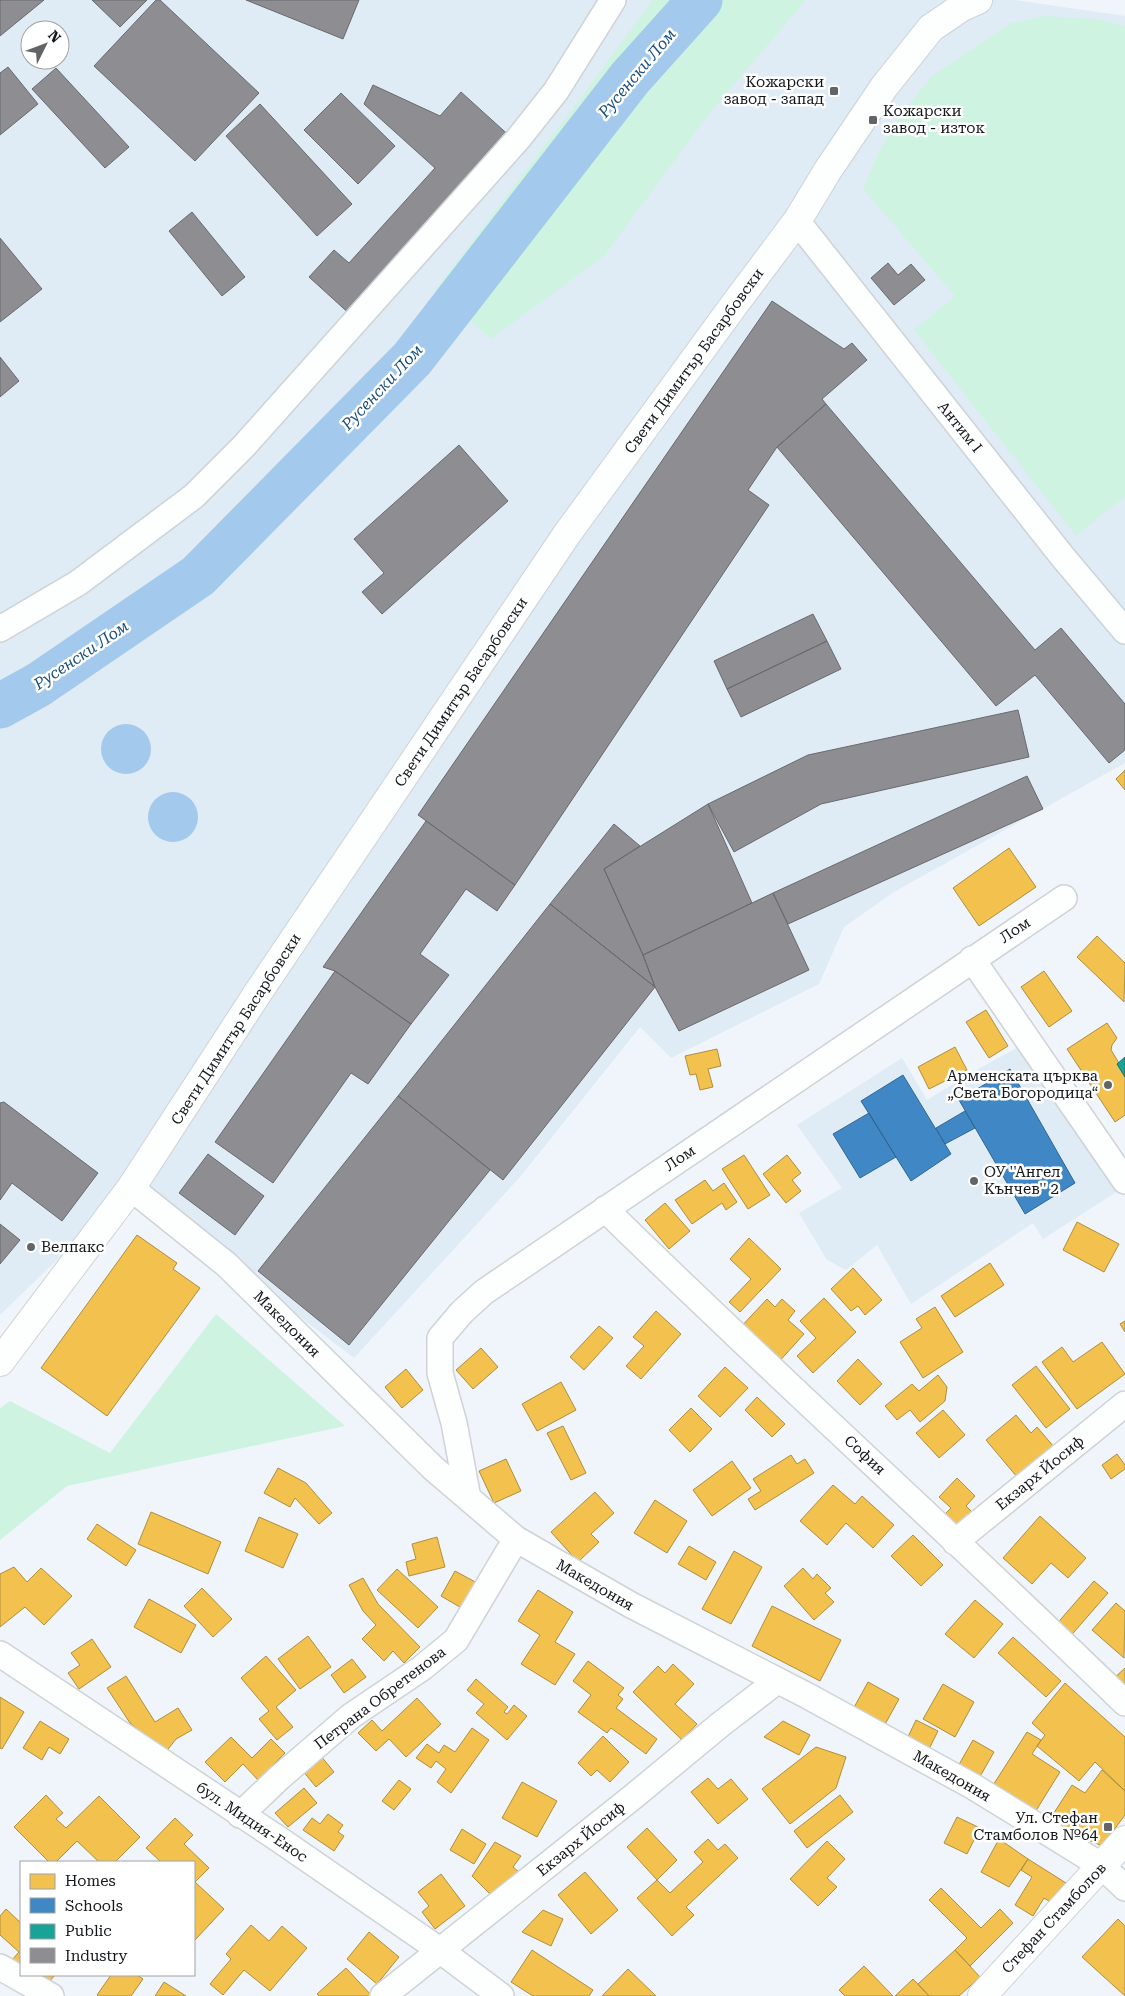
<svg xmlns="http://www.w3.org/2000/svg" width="1125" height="1996" viewBox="0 0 1125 1996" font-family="'Roboto Serif',serif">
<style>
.built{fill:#dfebf5;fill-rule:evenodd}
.green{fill:#cef4e1}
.water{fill:#a3c9ec}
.homes{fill:#f2c14e;stroke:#af8e3e}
.schools{fill:#3f88c5;stroke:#326692}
.public{fill:#17a398;stroke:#167972}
.industry{fill:#8d8d92;stroke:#696a6e}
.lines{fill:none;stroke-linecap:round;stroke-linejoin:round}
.river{stroke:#a3c9ec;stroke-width:45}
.minor-casing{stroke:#ced3d6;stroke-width:28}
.tertiary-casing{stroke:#ced3d6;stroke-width:30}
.secondary-casing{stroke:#ced3d6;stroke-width:30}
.minor{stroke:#fdfefe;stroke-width:25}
.tertiary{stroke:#fdfefe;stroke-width:28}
.secondary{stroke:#fdfefe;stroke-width:28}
.poi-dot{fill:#616568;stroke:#fff;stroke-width:2}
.labels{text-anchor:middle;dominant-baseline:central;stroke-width:5;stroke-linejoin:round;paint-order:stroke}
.poi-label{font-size:15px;fill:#14171a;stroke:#fff;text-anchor:end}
.street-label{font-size:15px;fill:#14171a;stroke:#fff}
.water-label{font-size:16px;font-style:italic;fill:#19507e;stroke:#fff}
</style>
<rect width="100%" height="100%" fill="#eff5fa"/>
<!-- built -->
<path class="built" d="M0 0H1014L1125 16V763L894 892 844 927 819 984 671 1058 640 1027 520 1177 354 1358 131 1188 0 1315ZM30 30H60V60H30Z
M1021 1046 1118 1191 1043 1239 1033 1223 911 1304 877 1245 846 1270 827 1260 799 1213 842 1188 797 1125 902 1058 927 1100 978 1069Z"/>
<!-- green -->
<path class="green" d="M652 0H806L708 115 605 255 491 339 435 290 586 91Z
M1044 16 1096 19 1125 26V496L1076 536 914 330 955 296 863 189 881 147 903 112 931 77 1009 24Z
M216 1314 345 1426 67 1486 0 1540V1408L10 1401 110 1453Z"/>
<!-- water -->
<path class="water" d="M101 749a25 25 0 1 1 50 0a25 25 0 1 1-50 0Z
M148 817a25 25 0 1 1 50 0a25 25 0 1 1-50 0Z"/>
<!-- homes -->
<path class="homes" d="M1125 770V790L1116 779Z
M1009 848 1036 887 979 926 953 888Z
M1097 936 1125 963 1124 1002 1077 957Z
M1044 971 1072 1011 1049 1027 1021 987Z
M986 1010 1008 1046 989 1058 966 1022Z
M1107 1023 1117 1038 1112 1045 1111 1050 1119 1063 1117 1064 1125 1077V1115L1115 1122 1067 1049Z
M955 1047 967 1070 929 1089 918 1067Z
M717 1049 721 1066 708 1069 713 1087 700 1090 696 1074 690 1075 685 1056Z
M744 1155 770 1195 748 1209 722 1169Z
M787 1155 801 1173 792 1180 801 1191 786 1203 763 1174Z
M705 1180 713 1191 724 1183 737 1202 726 1210 722 1203 692 1224 675 1200Z
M665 1203 690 1231 669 1249 645 1220Z
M1077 1222 1119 1244 1104 1272 1063 1250Z
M137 1235 177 1263 173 1269 200 1288 107 1416 41 1368Z
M749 1238 781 1269 740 1312 729 1302 751 1279 730 1259Z
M990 1263 1004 1285 955 1317 941 1296Z
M853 1268 882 1300 865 1315 858 1306 851 1311 831 1289Z
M824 1298 856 1332 813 1373 797 1356 816 1338 800 1321Z
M767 1299 775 1307 782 1299 795 1311 788 1320 804 1334 776 1365 738 1330Z
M935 1307 963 1352 923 1378 900 1342 922 1328 916 1319Z
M656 1311 681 1334 641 1379 626 1366 644 1346 633 1337Z
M1125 1321V1332L1120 1324Z
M599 1326 613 1338 584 1370 570 1357Z
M1102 1342 1125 1374 1077 1409 1042 1362 1062 1347 1073 1362Z
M481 1348 498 1367 473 1389 456 1370Z
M858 1359 882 1384 860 1405 837 1381Z
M1036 1366 1070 1409 1046 1428 1012 1385Z
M725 1367 748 1388 720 1417 698 1396Z
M406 1369 423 1390 402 1408 385 1387Z
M938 1375 947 1387 945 1401 920 1422 910 1410 897 1420 885 1406 912 1384 919 1391Z
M561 1382 576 1410 537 1431 522 1404Z
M757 1397 785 1424 772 1437 745 1410Z
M691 1408 712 1429 690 1452 669 1430Z
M943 1410 965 1435 939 1458 916 1433Z
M1016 1415 1031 1433 1037 1427 1054 1447 1017 1477 986 1440Z
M563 1426 586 1473 571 1480 547 1433Z
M1117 1454 1125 1465V1469L1111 1479 1102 1465Z
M791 1455 797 1464 805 1459 814 1473 755 1510 748 1499 761 1491 753 1479Z
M506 1459 521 1491 494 1503 479 1471Z
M732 1461 751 1488 712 1516 693 1490Z
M278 1468 306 1483 332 1513 319 1524 295 1498 290 1507 264 1493Z
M957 1478 975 1496 966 1506 977 1517 959 1535 941 1518 951 1508 939 1497Z
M833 1485 855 1504 862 1496 894 1525 873 1548 846 1523 827 1545 800 1521Z
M595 1492 614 1513 591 1534 599 1542 578 1562 551 1532Z
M655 1500 687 1521 667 1553 634 1533Z
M151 1512 221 1542 208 1574 138 1544Z
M1040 1516 1086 1558 1068 1578 1051 1563 1032 1584 1003 1558Z
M259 1517 298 1534 283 1568 245 1551Z
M97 1524 136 1550 126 1566 87 1539Z
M913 1535 943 1565 921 1586 891 1556Z
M437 1537 445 1567 409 1576 406 1562 416 1559 412 1544Z
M689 1546 716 1562 706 1580 678 1564Z
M734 1551 762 1567 731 1624 702 1609Z
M14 1567 27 1582 41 1568 72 1596 44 1625 25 1607 0 1627V1574Z
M803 1568 813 1579 817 1574 831 1588 825 1593 834 1602 814 1620 784 1586Z
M397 1569 438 1607 418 1628 377 1590Z
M455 1571 479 1584 465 1610 441 1596Z
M363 1578 378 1604 420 1647 404 1663 393 1651 384 1661 362 1639 376 1625 363 1611 349 1585Z
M1094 1581 1108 1593 1068 1639 1054 1627Z
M202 1588 232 1619 213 1637 184 1606Z
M538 1590 573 1612 555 1642 575 1654 555 1685 521 1664 540 1635 518 1621Z
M149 1599 196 1625 181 1653 134 1627Z
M975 1600 1003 1624 974 1658 945 1634Z
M1116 1603 1125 1611 1124 1658 1092 1630Z
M772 1606 841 1640 820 1681 752 1646Z
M308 1636 331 1667 300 1689 278 1659Z
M1013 1637 1061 1681 1046 1697 998 1653Z
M92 1639 111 1667 79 1689 68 1673 80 1665 71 1653Z
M266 1656 296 1690 276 1707 293 1727 277 1740 259 1719 269 1711 241 1678Z
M352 1659 366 1677 344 1693 331 1675Z
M588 1661 624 1688 618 1695 623 1699 616 1708 657 1739 646 1754 611 1728 607 1733 578 1712 591 1695 573 1681Z
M673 1664 694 1684 675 1704 697 1724 682 1740 633 1692 658 1666 665 1673Z
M1125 1668V1688L1113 1679Z
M126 1676 155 1722 178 1708 192 1730 176 1739 165 1753 130 1723 107 1688Z
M476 1679 508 1707 504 1712 507 1714 514 1705 527 1716 507 1740 476 1713 484 1704 467 1690Z
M868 1682 899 1699 883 1728 852 1711Z
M1065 1683 1125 1737V1791L1095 1762 1079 1781 1037 1746 1045 1735 1032 1723Z
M943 1684 974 1702 955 1737 923 1719Z
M0 1697 24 1712 2 1749 0 1748Z
M417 1698 441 1724 406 1757 389 1739 376 1751 358 1733 372 1720 382 1731Z
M916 1720 938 1731 928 1751 906 1741Z
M40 1721 69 1739 60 1754 49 1747 42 1760 23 1748Z
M783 1721 810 1735 799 1755 764 1737Z
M472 1728 489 1740 451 1793 437 1782 446 1769 436 1761 431 1768 416 1758 427 1744 439 1753 444 1745 455 1752Z
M1027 1732 1041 1740 1032 1754 1060 1772 1032 1817 990 1790Z
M603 1736 629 1762 610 1782 597 1770 591 1776 578 1763Z
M231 1737 252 1758 271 1739 285 1753 258 1780 243 1764 225 1782 205 1762Z
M973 1740 994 1752 978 1780 957 1768Z
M816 1747 846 1757 836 1788 790 1824 762 1789Z
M316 1750 334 1772 316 1787 298 1765Z
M1102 1770 1125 1791V1815L1102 1846 1048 1822 1072 1785 1085 1793Z
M708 1778 718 1789 731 1779 748 1799 718 1824 691 1792Z
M399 1780 411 1789 394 1810 382 1801Z
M522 1782 557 1801 537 1837 502 1818Z
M304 1788 317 1803 288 1827 275 1813Z
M46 1795 63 1813 56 1819 66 1828 99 1796 140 1837 115 1862H99L77 1841 56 1862H49L14 1827Z
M840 1795 853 1812 807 1848 794 1831Z
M328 1814 343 1825 338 1832 344 1836 334 1851 303 1830 312 1818 320 1824Z
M957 1817 980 1828 967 1854 944 1843Z
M175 1818 193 1835 184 1844 209 1868 195 1882 224 1909 194 1941V1862H161L146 1848Z
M647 1828 677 1860 657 1880 627 1847Z
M462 1829 486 1844 474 1864 450 1850Z
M708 1839 718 1850 725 1844 738 1858 686 1907 694 1915 672 1936 637 1898 657 1880 670 1893 703 1862 694 1852Z
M999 1839 1028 1859 1009 1887 981 1872Z
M827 1841 845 1859 827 1878 837 1887 818 1906 790 1879Z
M495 1842 521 1856 513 1867 520 1873 495 1899 472 1876Z
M1028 1859 1066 1883 1052 1903 1044 1898 1033 1916 1015 1905 1032 1877 1021 1870Z
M585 1872 618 1910 591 1934 558 1895Z
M441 1874 465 1906 435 1929 422 1912 429 1906 418 1892Z
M941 1888 981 1928 1000 1909 1013 1923 970 1966 955 1950 967 1938 929 1900Z
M6 1909 21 1923V1971L10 1962 19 1952 0 1935V1916Z
M543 1910 563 1919 551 1946 522 1932Z
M1118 1919 1125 1926V1996L1082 1957Z
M251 1925 269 1941 282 1926 307 1948 270 1991 244 1970 223 1995 210 1984 231 1959 226 1954Z
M369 1932 399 1957 377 1984 347 1959Z
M532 1950 593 1990 589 1996H533L511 1982Z
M955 1950 980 1977 959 1996H929L918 1984Z
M864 1966 893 1996H845L839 1990Z
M346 1968 372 1996H319L317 1994Z
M628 1969 656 1996H602Z
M25 1975H55L42 1990Z
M111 1975H137L143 1979 131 1996H99L97 1995Z
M913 1979 929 1996H895Z
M164 1982 186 1996H155Z"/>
<!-- schools -->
<path class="schools" d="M1010 1069 1075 1183 1025 1214 959 1100Z
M903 1075 951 1154 911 1181 861 1101Z
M965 1111 975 1128 945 1144 936 1128Z
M869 1113 896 1157 860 1178 833 1134Z"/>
<!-- public -->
<path class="public" d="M1125 1057V1077L1117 1064Z"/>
<!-- industry -->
<path class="industry" d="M0 0H44L0 36Z
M92 0H147L120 27Z
M156 0H160L259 93 195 161 94 66Z
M246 0H359L343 39Z
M8 67 38 104 0 135V73Z
M56 68 129 147 105 168 32 89Z
M373 85 440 116 461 92 514 140 353 317 309 277 334 250 349 263 435 168 364 104Z
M341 93 395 146 358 184 304 130Z
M260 104 352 204 317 236 226 136Z
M192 212 245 277 222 296 169 231Z
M0 238 42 289 0 322Z
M888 263 898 275 911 264 925 280 894 305 871 278Z
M772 301 844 349 852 343 867 360 822 399 826 404 777 447 748 490 769 505 515 885 418 815Z
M0 357 19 381 0 397Z
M826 404 1035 650 1061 628 1125 704V750L1109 763 1035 675 996 706 777 447Z
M459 445 508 501 382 614 362 592 384 573 354 539Z
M813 614 827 641 727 689 714 661Z
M827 641 841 669 741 717 727 689Z
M1018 710 1029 757 821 804 734 852 708 804 808 755Z
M1027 776 1043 809 788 924 773 893Z
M708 804 752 903 643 955 604 869Z
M426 821 515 885 497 911 466 889 420 954 449 975 411 1024 335 971 323 967Z
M614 824 640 846 604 869 643 955 655 987 550 904Z
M773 893 809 970 679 1031 655 987 643 955Z
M550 904 655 987 503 1180 398 1096Z
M335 971 411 1024 368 1084 351 1073 273 1183 215 1142Z
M398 1096 490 1170 349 1345 258 1271Z
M4 1102 98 1173 62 1221 12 1183 0 1200V1103Z
M208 1154 264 1196 235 1235 179 1193Z
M0 1224 20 1240 0 1264Z"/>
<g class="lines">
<!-- river -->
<path class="river" d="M0 706 38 685 198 576 412 359 630 78 700 0"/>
<defs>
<path id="minor" d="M797 221 1062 556 1125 631
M0 629 78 583 194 496 244 446 518 139 556 91 613 0
M972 959 1125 1181
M131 1188 227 1265 433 1468 516 1539 631 1605 806 1695 974 1787 1102 1866 1125 1888
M605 1209C775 1376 954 1536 1125 1703
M468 1498 454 1423 440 1373V1338L462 1312 484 1292 1064 898
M955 1542 1125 1404
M0 1654 280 1840 441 1951 501 1996
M240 1815 280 1777 351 1716 422 1668 456 1640 516 1539
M0 1967 51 1996
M383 1996 634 1796 721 1724 777 1681"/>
<path id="tertiary" d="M0 1362 131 1188 259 991 567 534 734 305 797 221 828 170 884 87 931 28 962 7 978 0"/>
<path id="secondary" d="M982 1996 1125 1840"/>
</defs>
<!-- minor casing -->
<use href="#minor" class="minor-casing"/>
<!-- tertiary casing -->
<use href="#tertiary" class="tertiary-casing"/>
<!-- secondary casing -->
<use href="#secondary" class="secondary-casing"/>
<!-- minor -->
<use href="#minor" class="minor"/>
<!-- tertiary -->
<use href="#tertiary" class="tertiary"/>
<!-- secondary -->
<use href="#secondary" class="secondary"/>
</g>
<!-- markers -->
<g class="poi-dot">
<rect x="829" y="86" width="10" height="10" rx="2.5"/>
<rect x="868" y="115" width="10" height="10" rx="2.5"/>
<circle cx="1108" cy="1085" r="5"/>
<circle cx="974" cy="1181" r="5"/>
<circle cx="31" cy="1247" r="5"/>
<rect x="1103" y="1822" width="10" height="10" rx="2.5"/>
</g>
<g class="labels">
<!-- poi labels -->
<g class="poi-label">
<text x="824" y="82">Кожарски<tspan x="824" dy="17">завод - запад</tspan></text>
<text x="883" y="111" text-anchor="start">Кожарски<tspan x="883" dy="17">завод - изток</tspan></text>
<text x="1098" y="1076">Арменската църква<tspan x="1098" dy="17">„Света Богородица“</tspan></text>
<text x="984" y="1172" text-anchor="start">ОУ ''Ангел<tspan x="984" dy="17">Кънчев'' 2</tspan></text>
<text x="41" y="1247" text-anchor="start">Велпакс</text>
<text x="1098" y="1818">Ул. Стефан<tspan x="1098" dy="17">Стамболов №64</tspan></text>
</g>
<!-- street labels -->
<g class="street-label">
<text transform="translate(694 361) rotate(-54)">Свети Димитър Басарбовски</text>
<text transform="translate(960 427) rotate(51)">Антим I</text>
<text transform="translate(461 692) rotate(-56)">Свети Димитър Басарбовски</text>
<text transform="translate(1015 930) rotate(-34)">Лом</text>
<text transform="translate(236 1029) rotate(-57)">Свети Димитър Басарбовски</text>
<text transform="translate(680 1158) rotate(-34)">Лом</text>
<text transform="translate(287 1324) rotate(45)">Македония</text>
<text transform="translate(865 1455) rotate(43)">София</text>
<text transform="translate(1040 1473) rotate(-39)">Екзарх Йосиф</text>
<text transform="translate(595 1585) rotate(30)">Македония</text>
<text transform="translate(380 1698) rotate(-37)">Петрана Обретенова</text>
<text transform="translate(952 1776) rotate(30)">Македония</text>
<text transform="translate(252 1822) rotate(34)">бул. Мидия-Енос</text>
<text transform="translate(581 1839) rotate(-39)">Екзарх Йосиф</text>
<text transform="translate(1054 1918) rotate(-47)">Стефан Стамболов</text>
</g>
<!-- water labels -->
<g class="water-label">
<text transform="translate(637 73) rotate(-50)">Русенски Лом</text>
<text transform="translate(382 387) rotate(-47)">Русенски Лом</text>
<text transform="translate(81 655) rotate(-34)">Русенски Лом</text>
</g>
</g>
<!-- legend -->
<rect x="20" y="1861" width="175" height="115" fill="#ffffff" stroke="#a1a2a3"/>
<rect x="30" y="1874" width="25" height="15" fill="#f2c14e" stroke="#a1a2a3"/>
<text x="65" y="1886" font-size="15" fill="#14171a">Homes</text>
<rect x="30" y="1898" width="25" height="15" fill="#3f88c5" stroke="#a1a2a3"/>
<text x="65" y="1911" font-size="15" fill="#14171a">Schools</text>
<rect x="30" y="1924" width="25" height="15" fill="#17a398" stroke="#a1a2a3"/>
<text x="65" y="1936" font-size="15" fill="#14171a">Public</text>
<rect x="30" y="1948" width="25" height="15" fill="#8d8d92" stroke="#a1a2a3"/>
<text x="65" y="1961" font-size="15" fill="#14171a">Industry</text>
<!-- north arrow -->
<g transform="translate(45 45) rotate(48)"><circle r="24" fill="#ffffff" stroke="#a1a2a3"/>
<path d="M0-4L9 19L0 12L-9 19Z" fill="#616568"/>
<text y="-8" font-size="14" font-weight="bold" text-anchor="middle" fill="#14171a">N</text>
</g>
</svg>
